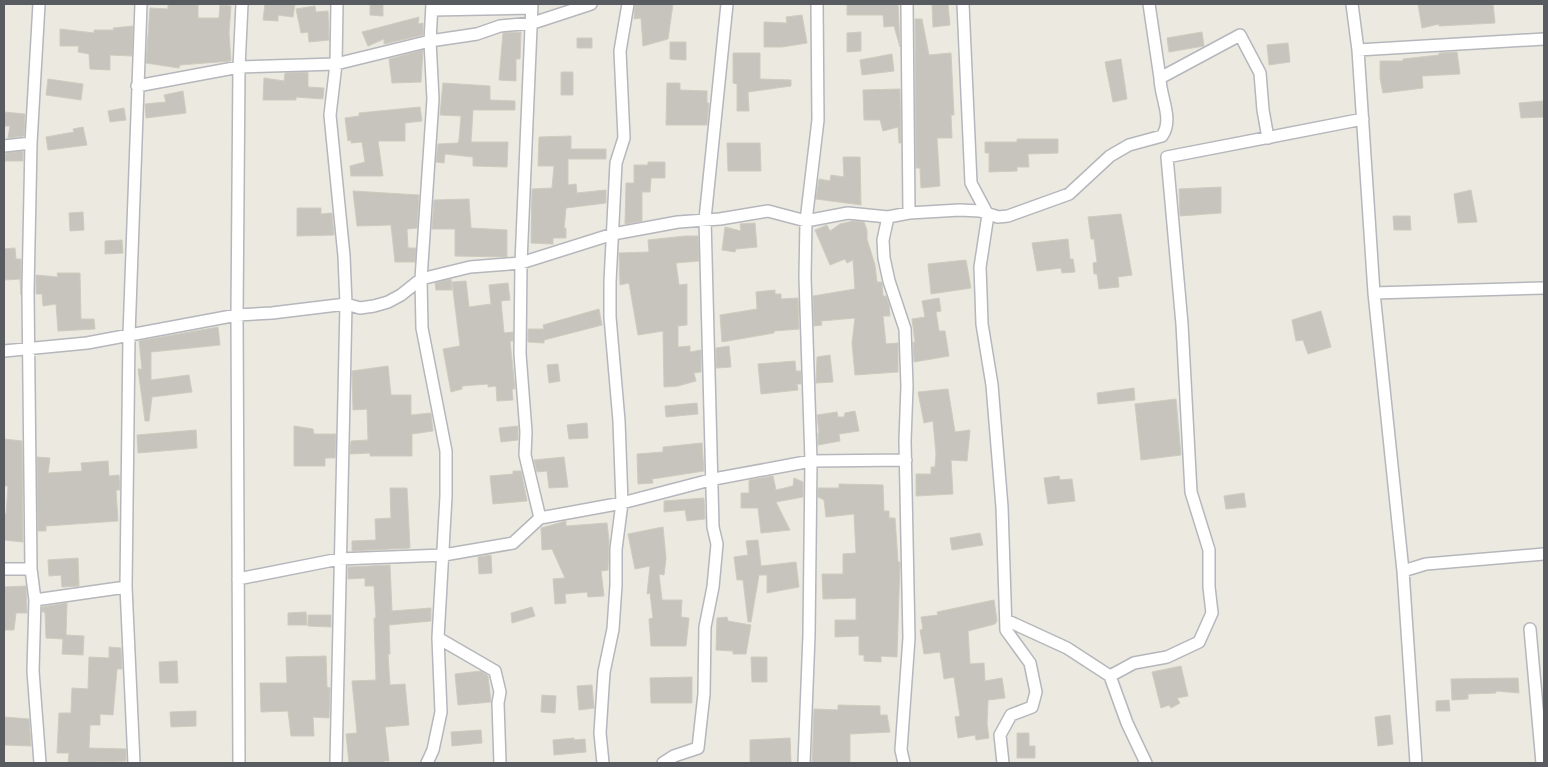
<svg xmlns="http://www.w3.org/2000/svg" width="1548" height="767" viewBox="0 0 1548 767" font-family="'Work Sans',sans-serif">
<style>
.building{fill:#c6c4bd;stroke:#cfcbbe}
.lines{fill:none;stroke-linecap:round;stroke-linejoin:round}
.street-casing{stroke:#b5b7bc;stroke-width:14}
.street{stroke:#fff;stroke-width:11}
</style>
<rect width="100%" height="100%" fill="#ebe9e0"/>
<!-- building -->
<path class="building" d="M168 4 198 5V18H219L220 5 231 6 229 33 231 61 180 65 179 68 146 63 150 8 168 9Z
M265 4H295L293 17 278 15V21L263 20Z
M370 4H383V16L370 15Z
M635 4H673L668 39 643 46 641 18 634 19Z
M856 4H898L900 47 894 26 884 27 883 15H847V5Z
M932 4H948L950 25 933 27Z
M1418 4H1493L1495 23 1439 26V24L1422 28Z
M315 6 316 12 328 11 329 40 309 42 308 32 301 33 296 9Z
M802 15 807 43 782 47H764V22L787 23 786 17Z
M419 17 418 24 423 23V35L384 44V39L368 46 362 32Z
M915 19H922L929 55 951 53 954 115H951L952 138H937L940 186 921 188 920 168H916Z
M133 26 132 56 110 55V70L90 69 89 54 78 52 79 46H60V29L94 33V30H114L113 28Z
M521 32 520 59H516V81L499 80 503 33Z
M861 32V51L847 52V33Z
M1202 32 1204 46 1169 52 1167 38Z
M577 38H592V48H577Z
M670 42H686V60L670 59Z
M1288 43 1290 62 1269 65 1267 45Z
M423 50 421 82 392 83 389 59Z
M1457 52 1460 74 1422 76 1423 88 1383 93 1380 78V61H1403V59L1439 55V53Z
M733 53H760V79L791 80V86L748 92 749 111H737V84L733 83Z
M892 54 894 71 862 75 860 60Z
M1121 59 1127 99 1113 102 1105 62Z
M308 72V87L324 88 323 99 296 97V100H263L264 78 284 81 285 73Z
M561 72H573V95H561Z
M48 79 83 84 81 100 46 95Z
M443 83 490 86V100L515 101V110H473L471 142H508L507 167 473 166V157L445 154 444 163 436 162 438 144 458 143 459 140 461 116 440 115Z
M667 83H680V90L707 91V103H709L707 125H666Z
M900 89 901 143H899L898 127 883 131 880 120H864L863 90Z
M183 91 186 113 146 118 145 104 166 102 164 95Z
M1543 101 1544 117 1521 118 1519 103Z
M420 107 422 121 405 123V141H378L383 176H351L350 166 365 162 362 142 351 143V140L348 141 345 118 359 116V113Z
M124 108 126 120 110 122 108 111Z
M4 112 25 114 24 136 8 138 10 126H4Z
M83 127 87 145 48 150 46 137 74 132 73 129Z
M571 136V149H606V159H568V185L576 184 577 193 606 190V203L566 208 564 228H566V238H553V244L531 243 532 189 552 188 554 166H538L539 137Z
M1017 139H1058V153L1028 154 1029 167H1017V171L989 172V153H985V142H1017Z
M727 143H760L761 171H728Z
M23 151V161H5L6 153Z
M843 157H860L861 205 816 199 819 179 830 181 831 175 844 177Z
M648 162H665V178H651L650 192H642V221L625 224 626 183H634V165H648Z
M1221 187V213L1180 216 1179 189Z
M1471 190 1477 222 1458 223 1454 194Z
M353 191 419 195 417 228 407 229 408 248H416L415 262H395L391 225 357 226Z
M469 199 471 228 507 230V257L455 256V229H432L434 200Z
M297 208H321V214L332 213 334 235 297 236Z
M83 212 84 230 70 231 69 213Z
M1121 214 1132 275 1118 277 1119 287 1099 289 1097 274H1094L1093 263 1097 262 1094 239H1091L1088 217Z
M1393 216H1410L1411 230H1394Z
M853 221 864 222 867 230V239L875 265 877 282H882L883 296H886L889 304 890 316H883L886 344 898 343V372L855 375 852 343 855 318 821 321 822 325 814 326 813 296 855 289 853 260 847 263 845 259 830 265 815 230 827 225 830 231 840 224Z
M755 223 757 247 736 249 735 252 722 250 725 227 741 231 740 224Z
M685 236H698L699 261 676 263 679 285 687 284V325L678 326V347L690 346V352L701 350V372L694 373 696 381 678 386 664 387 663 331 638 335 629 283 620 285 619 253 649 252 648 240Z
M1068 239 1070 259H1073L1075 272 1062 273 1061 268 1037 271 1032 243Z
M122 240 123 253 105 254V241Z
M15 248 16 259H21V295L20 279 4 280V249Z
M966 260 971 288 931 294 928 264Z
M57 273H80L81 319H94L95 329 58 331 56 304 43 306 42 294H36V275L58 277Z
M451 279 452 290H436L435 283Z
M466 281 469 307 491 304 489 285 508 283 510 300 501 301 504 333 513 332V341H510L515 389H512L513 400 497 401 496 386 488 387V384L462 386V389L451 392 443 349 460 346 452 282Z
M775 290V294H781V299L798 298 799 329 774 331V333L722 342 720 315 757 309 756 292Z
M939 298 941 311 936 312 939 331H945L949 356 914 362 913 342H915L912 319 925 317 922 301Z
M599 309 602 325 544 340V343L528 342V329H544L543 325Z
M1321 311 1331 347 1308 354 1303 340 1296 341 1292 320Z
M218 327 220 345 151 352V380L189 375 192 392 152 397 149 421H145L138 369H142L139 341Z
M729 346 731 367 716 368V348Z
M830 355 833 382 816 383 817 357Z
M795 361 796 371H801V384H797L798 390 761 394 758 364Z
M558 364 560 381 549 383 547 365Z
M388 366 391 395H411V415L431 413 433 431 412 434V456H370V453L350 454 351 441 368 440 367 409 353 410 352 371Z
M1134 388 1135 400 1098 404 1097 393Z
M948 389 955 432 970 430 967 461 951 460 953 494 916 496V474H931V467H935L936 454 933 421 924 423 918 392Z
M1176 399 1181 455 1141 460 1135 404Z
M697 403 698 414 666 417 665 406Z
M855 411 859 431 839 434 840 441 818 445V433H819L817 415 837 412 838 417H844L845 413Z
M587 423 588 438 569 439 567 425Z
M294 426 313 429 314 434H336L335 458H325V466H294Z
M518 426V440L501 442 499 428Z
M196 430 197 448 138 453 137 435Z
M4 439 22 441 23 542 4 540V514H6L8 486H4Z
M702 443 704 471 652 479 653 483 638 484 637 454 663 452V447Z
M37 457 50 458 48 473 82 471 81 463 108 461 109 476 119 475 120 490H116L118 521 46 526V531H38Z
M564 457 568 487 549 488 547 471 537 472 534 460Z
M513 471H521L527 501 493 504 490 476 513 474Z
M773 476 776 490 793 486 794 478 803 482V497L776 502 790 530 761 533 758 508H741V493H749V480Z
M1059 476 1060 480 1072 479 1075 501 1048 504 1044 478Z
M839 484 883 485 884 511H889V518H895L898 562H900L897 657 881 656V662L864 661V655H859V636L835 637V620H856V598L823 599 822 574H843V554L856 553 854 514 826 517 824 500 818 497V488H839Z
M390 488H407L410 548 352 551V541L376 540 375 519 391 518Z
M1244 493 1246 507 1226 509 1224 496Z
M704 498 705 519 687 521 685 510 664 512V501Z
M566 521V526L607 523 609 541 608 570 601 571 604 596 588 597 587 592 565 594 566 603 555 604 553 579 565 578 552 549 542 550 541 528Z
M663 527 666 558 664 575 659 574 662 600H682L681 617 689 618 686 646H651L649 619 653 618 650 593 647 594 650 566 635 569 628 534Z
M980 533 983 545 952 550 950 538Z
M758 540 761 566 796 562 799 587 767 593V575H759L751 622H748L743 580H737L734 557 748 555 746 541Z
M491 555 492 573 479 574 478 557Z
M78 558 79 586 62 587 61 575 49 576 48 560Z
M390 565 392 611 431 608V621L389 625 390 654H388L390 685 405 684 409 725 385 727 389 761H384V763H349L346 734 357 733 352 681 376 680 374 618H376L374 586H365V578L348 579V567Z
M26 586 27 613H16L14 630H4V587Z
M994 600 997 621 995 624 968 631 970 664 984 663 985 681 1002 678 1005 698 988 700 987 724 989 738 976 740 975 735 958 738 955 717 960 716 954 677 944 679 940 652 924 654 920 630 923 629 921 617 938 615 937 612Z
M67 603 66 635 84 636 83 655 62 654 63 639 46 638 45 612H42V607Z
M532 607 535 616 512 623 511 613Z
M306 612 307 625H288V613Z
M308 615H331V627L308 626Z
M727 617 728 621 751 625 746 654H733V651L716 650 717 618Z
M109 647 121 648 122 669H117L113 715 100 714V725H90L89 748 126 749V761L68 763 69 753H57L59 713H71L72 688 88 689 89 657 109 658Z
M326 656 327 687 330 688 329 718 313 717 314 736H291L288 711 261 712 260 683H287L286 657Z
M751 657H767V682H752Z
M177 661 178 683H160L159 662Z
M1181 666 1188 696 1177 698 1180 703 1171 708 1169 705 1161 708 1152 672Z
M481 671 488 676 491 702 458 705 455 674Z
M692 677V703H651L650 678Z
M1518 678 1519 693 1496 691V693L1468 694V699L1452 700 1451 679Z
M592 685 594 708 579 710 577 686Z
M542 695 556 696 555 713 541 712Z
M1449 700 1450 711H1436V701Z
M838 705 880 706V715H887L890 732 850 734V763H812L814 709 838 710Z
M196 711V726L171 727 170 712Z
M1390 715 1393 744 1378 746 1375 717Z
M4 717 29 719 31 746 4 745Z
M481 730 482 743 452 746 451 732Z
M1017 733H1029V746H1035V758H1017Z
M574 738V740L585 739 586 752 554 755 553 740Z
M790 738 791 763H750V740Z"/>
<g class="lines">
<defs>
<path id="street" d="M39 4 31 143 28 292 31 569 35 600 33 671 40 763
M532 4 521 263 520 354 526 432 525 455 540 518
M907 4 909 213
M963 4 971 183 988 215 980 267 981 294 982 324 992 385 1002 507 1006 630 1030 663 1036 692 1032 707 1011 715 1000 735 1003 763
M1149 4 1160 78
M1352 4 1358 50 1374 293 1403 571 1416 763
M432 10 532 8
M1358 50 1544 39
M137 86 239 67 336 64 430 41 477 34 500 26 533 23 591 4
M4 146 31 143
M888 217 883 240 884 258 889 281 905 329 907 386 905 441 909 638 901 750 904 763
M1374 293 1544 288
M4 351 87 343 237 315 272 313 346 304 360 308 374 306 388 302 401 295 421 279 470 267 521 263 613 234 678 222 720 219 768 211 806 221 848 213 888 217 909 213 960 210 980 211 998 217 1008 216 1069 194 1110 156 1129 145 1162 136C1174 119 1160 97 1160 78L1240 35 1260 73 1263 110 1268 138
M4 569H31
M1403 571 1426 564 1544 554
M238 579 339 559 444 555 513 543 540 518 622 503 714 479 811 461 906 460
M35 600 126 587
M1006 620 1067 648 1110 676 1127 723 1146 763
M1530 629 1542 763
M438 638 495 671 500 692 498 703 500 763
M1110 676 1134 663 1167 657 1199 642 1212 613 1209 587V550L1191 492 1182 324 1167 157 1363 119
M134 763 126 587 129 335 141 4
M239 763 237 315 239 67 242 4
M336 763 346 304 344 256 330 115 336 64 337 4
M427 763 433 750 441 712 438 638 446 496V451L422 328 421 279 433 99 430 41 432 4
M603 763 600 733 604 672 613 629 616 585V549L622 503 619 421 610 317V282L616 163 624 138 620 51 628 4
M663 763 674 756 698 748 704 694 705 627 713 587 717 544 713 527 705 219 727 4
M804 763 809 635 811 461 805 277 806 221 818 120 817 4"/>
</defs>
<!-- street casing -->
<use href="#street" class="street-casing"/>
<!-- street -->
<use href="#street" class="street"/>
</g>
<!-- border -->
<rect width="1548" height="767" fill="none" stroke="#585c60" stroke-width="10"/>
</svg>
